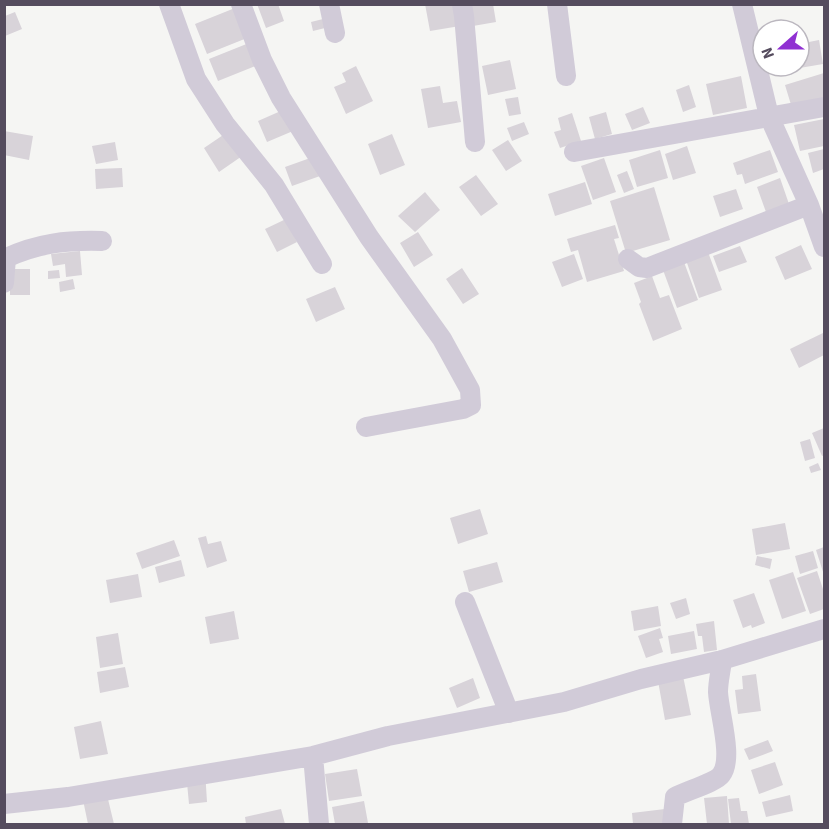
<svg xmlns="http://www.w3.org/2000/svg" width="829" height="829" viewBox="0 0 829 829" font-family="'Source Sans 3',sans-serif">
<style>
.building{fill:#d8d3d9}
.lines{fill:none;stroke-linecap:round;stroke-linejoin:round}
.street{stroke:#d1cbd8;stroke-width:20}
</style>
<rect width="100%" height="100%" fill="#f5f5f3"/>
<!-- building -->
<path class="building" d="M257 4H278L284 21 266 28Z
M425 4H456L460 26 430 31Z
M469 4H493L496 22 473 26Z
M235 8 247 38 207 54 195 24Z
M15 12 22 29 5 36V16Z
M327 18 329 27 313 31 311 22Z
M819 40 823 64 788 70V66H799V44Z
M249 43 258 65 218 81 209 59Z
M510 60 516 89 488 95 482 66Z
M356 66 373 101 346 114 334 87 346 82 342 73Z
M824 73V98L792 108 785 85Z
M741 76 747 108 713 115 706 84Z
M689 85 696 107 683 112 676 90Z
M440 86 443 103 457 101 461 122 428 128 421 89Z
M518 97 521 114 509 116 505 99Z
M643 107 650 123 632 130 625 114Z
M283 110 293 131 267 142 258 121Z
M606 112 612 134 595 139 589 117Z
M572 113 581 141 560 148 554 132 561 130 558 118Z
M824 119V146L800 151 794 125Z
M524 122 529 134 512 141 507 128Z
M4 131 33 136 29 160 4 155Z
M229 131 245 154 219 172 204 148Z
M392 134 405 165 380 175 368 144Z
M508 140 522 161 506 171 492 150Z
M115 142 118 160 96 164 92 146Z
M687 146 696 173 673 180 665 154Z
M824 149V169L813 173 808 153Z
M660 150 668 178 637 187 629 160Z
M770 150 778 172 745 184 742 174 737 175 733 163Z
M313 157 320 176 292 186 285 167Z
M604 158 616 192 593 200 581 166Z
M122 168 123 187 96 189 95 169Z
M627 171 634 189 624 193 617 175Z
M476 175 498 204 481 216 459 187Z
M780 178 789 204 766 212 757 187Z
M585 182 592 204 555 216 548 194Z
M654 187 670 240 626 253 610 201Z
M736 189 743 209 720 217 713 196Z
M425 192 440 210 415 232 398 216Z
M286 219 297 242 277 252 265 229Z
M615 225 619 238 614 239 624 271 587 282 578 250 571 252 567 239Z
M418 232 433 255 414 267 400 243Z
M801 245 812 269 785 280 775 257Z
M740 246 747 262 719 272 713 256Z
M80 251 82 275 66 277 65 264 53 266 51 254Z
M708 252 722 290 699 298 686 260Z
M574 254 583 279 562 287 552 262Z
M684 262 698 300 677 308 663 270Z
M462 268 479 294 463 304 446 279Z
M10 269H30V295H10Z
M59 270 60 278 48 279V271Z
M652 276 660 298 669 295 682 329 653 341 639 304 641 302 634 283Z
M73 279 75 289 60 292 59 282Z
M335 287 345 309 316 322 306 299Z
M823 333 824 336V355L799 368 790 349Z
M824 428V455L822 456 812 433Z
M810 439 815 458 805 461 800 442Z
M818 463 821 470 811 473 809 467Z
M480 509 488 534 458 544 450 518Z
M785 523 790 549 756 555 752 529Z
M206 536 208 544 221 541 227 561 207 568 198 538Z
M174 540 180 556 142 569 136 553Z
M824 547V575L816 550Z
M813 551 818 568 800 574 795 556Z
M757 556 772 559 770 569 755 565Z
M181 560 185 576 159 583 155 567Z
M497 562 503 582 469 592 463 571Z
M817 571 824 592V609L810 614 797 578Z
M793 572 806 611 782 619 769 580Z
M138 574 142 597 110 603 106 580Z
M754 593 765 623 752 628 751 625 743 628 733 600Z
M686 598 690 614 676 619 670 603Z
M658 606 661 626 634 631 631 611Z
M234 611 239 639 210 644 205 617Z
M714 621 717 650 704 652 702 636H698L696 624Z
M660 628 663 638 659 639 663 652 646 658 638 636Z
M694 631 697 649 671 654 668 636Z
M118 633 123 664 100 668 96 637Z
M125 667 129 687 100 693 97 672Z
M756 674 761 711 738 714 735 690 743 689 742 676Z
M683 676 691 715 665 720 658 681Z
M473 678 480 698 457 708 449 688Z
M101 721 108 754 80 759 74 727Z
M768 740 773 751 749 760 744 749Z
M775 762 783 785 759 794 751 770Z
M357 769 362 796 329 801 325 774Z
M205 770 207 802 189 804 186 772Z
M107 795 114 824H88L83 800Z
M790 795 793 811 766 817 762 802Z
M727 796 729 824H707L704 798Z
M739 798 741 811H747L749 824H731L728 799Z
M364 801 368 823 335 824 332 807Z
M281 809 285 824H246L245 817Z
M665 809 667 824H633L632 813Z"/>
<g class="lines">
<!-- street -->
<path class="street" d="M169 4 196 79 225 124 274 185 322 264
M241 4 262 60 281 98 369 237 442 339 470 390 471 405 463 409 366 427
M329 4 335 33
M462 4 464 16 475 142
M557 4 566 76
M742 4 769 116 809 205 824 247
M574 152 824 107
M628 259 639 267 647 268 809 205
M4 283 6 258C38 243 67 240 102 241
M465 602 509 713
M313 756 319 824
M4 804 68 797 313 756 388 736 564 702 641 679 722 660 824 629
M672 824 675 797C686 791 716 782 721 775 734 759 719 713 718 692 718 682 721 670 722 660"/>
</g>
<!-- border -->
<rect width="829" height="829" fill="none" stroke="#554c5e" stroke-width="12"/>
<!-- north arrow -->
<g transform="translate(781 48) rotate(249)"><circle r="28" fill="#ffffff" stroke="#bbb7bf" stroke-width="1.5"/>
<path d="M0-4.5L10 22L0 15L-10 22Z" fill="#9030d2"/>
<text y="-9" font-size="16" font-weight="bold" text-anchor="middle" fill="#554c5e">N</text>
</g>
</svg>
